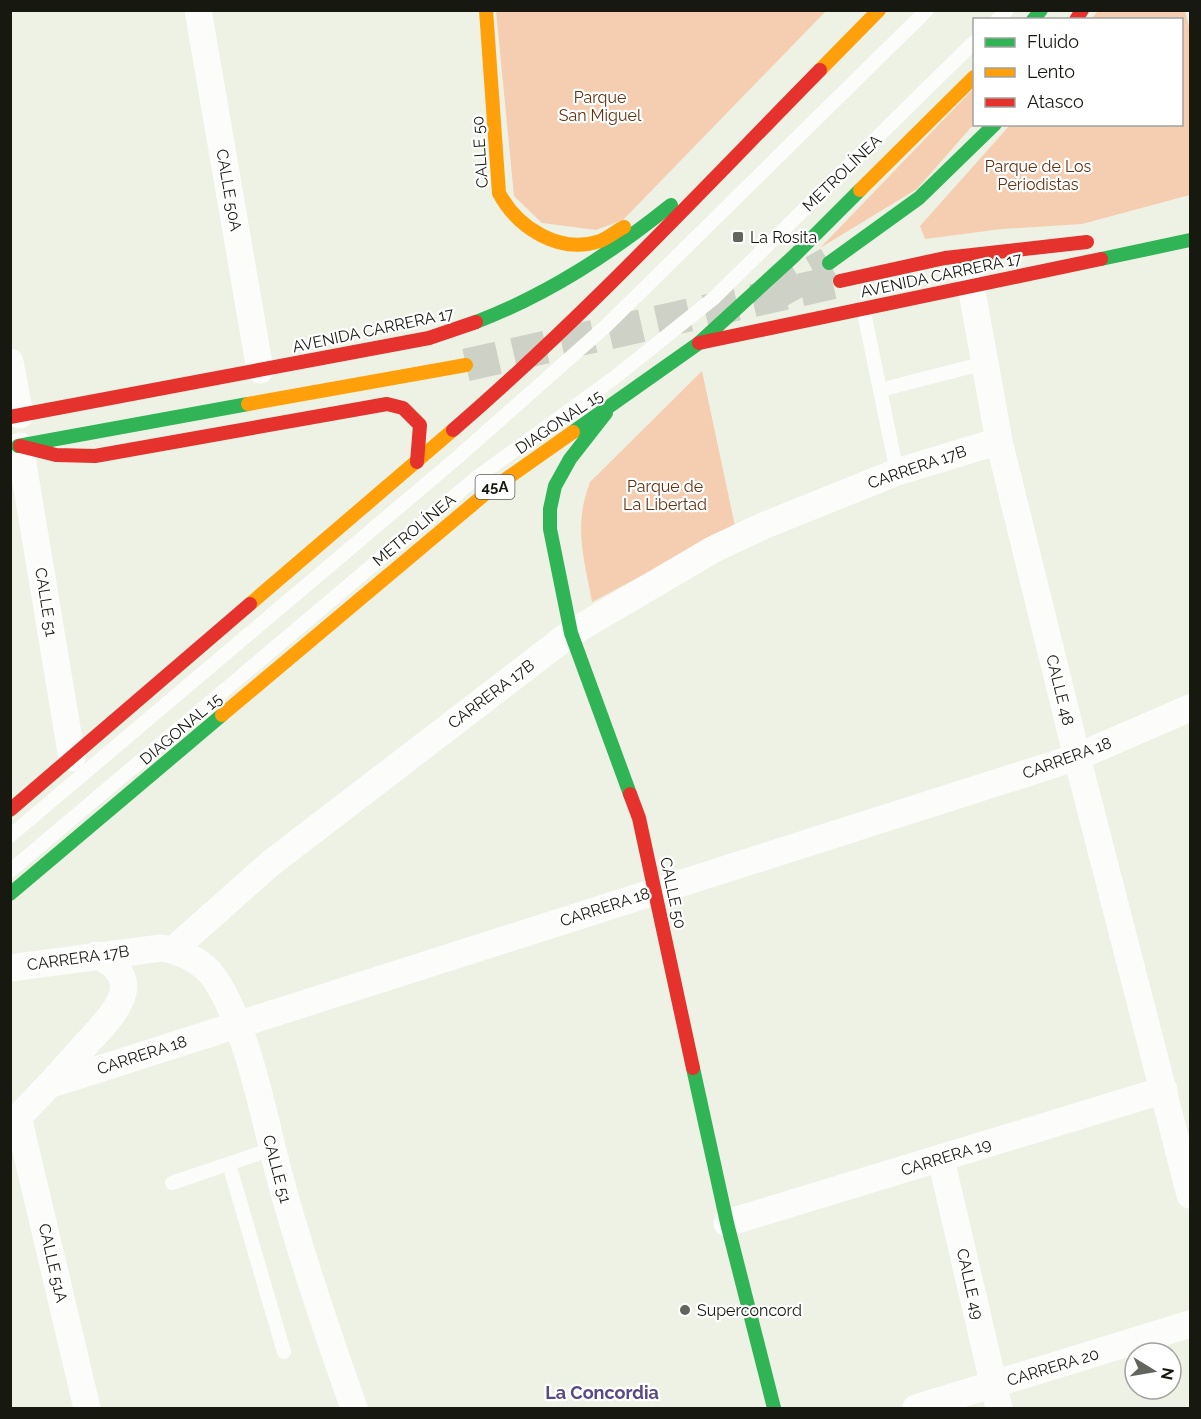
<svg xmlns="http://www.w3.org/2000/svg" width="1201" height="1419" viewBox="0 0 1201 1419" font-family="Raleway,sans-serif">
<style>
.green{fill:#f5ceb1}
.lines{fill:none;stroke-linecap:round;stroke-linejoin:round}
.secondary-tunnel{stroke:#ced1c5;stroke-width:33;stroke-dasharray:33 16;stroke-linecap:butt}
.primary-tunnel{stroke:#ced1c5;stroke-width:33;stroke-dasharray:33 16;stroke-linecap:butt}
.lane{stroke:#fcfdfb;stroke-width:14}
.street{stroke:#fcfdfb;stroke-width:27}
.fast{stroke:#30b455;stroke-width:14}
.slow{stroke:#ff9f0a;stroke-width:14}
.jam{stroke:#e5322d;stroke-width:14}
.poi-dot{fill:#62655b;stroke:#fff;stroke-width:2}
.labels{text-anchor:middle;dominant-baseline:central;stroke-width:4.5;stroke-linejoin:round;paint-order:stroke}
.shield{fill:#fff;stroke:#5d5e58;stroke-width:1.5}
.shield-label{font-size:15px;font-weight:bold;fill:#171911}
.park-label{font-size:16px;fill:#64300d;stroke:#fff}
.street-label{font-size:16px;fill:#171911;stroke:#fff}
.poi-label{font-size:16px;fill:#171911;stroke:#fff;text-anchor:start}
.neighbourhood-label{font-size:18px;font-weight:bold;fill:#594886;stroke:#fff}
</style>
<rect width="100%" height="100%" fill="#eef2e5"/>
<!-- green -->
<path class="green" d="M496 11H826L623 220 596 230 542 223 514 196Z
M1098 11H1185L1190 30V195L1082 224 1002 229 925 239 920 226 1010 125 1182 124V20L1091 19Z
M974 88V124L917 189 820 248Z
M702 371 735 526 592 602C584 557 573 527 590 482Z"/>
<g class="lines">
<!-- secondary-tunnel -->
<path class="secondary-tunnel" d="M466 365 840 281"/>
<!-- primary-tunnel -->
<path class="primary-tunnel" d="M771 296 829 263"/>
<!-- lane -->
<path class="lane" d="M997 20 1007 10
M863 308 897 472
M880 390 985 363
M10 836 458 457 606 326 927 10
M10 871 476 478 614 378 714 298 974 42
M229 1164 284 1352
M172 1183 272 1149"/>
<!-- street -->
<path class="street" d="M198 10 260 370
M971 286 999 441 1077 757 1190 1195
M10 362 20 415
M20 446 72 758
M174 949 271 863 571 633 714 549 763 526 897 472 999 441
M10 968 161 948C180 950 204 962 215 979 248 1028 264 1119 280 1178 301 1256 327 1332 354 1408
M50 1084C63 1070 75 1056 88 1042 114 1014 149 979 96 955
M18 1117 87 1408
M10 1126 49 1085 1077 757 1190 708
M941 1159 999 1408
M727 1223 1164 1090
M916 1408 1190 1324"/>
<!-- fast -->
<path class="fast" d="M1033 20 1041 10
M1101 259 1190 240
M829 263 919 198 995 124
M476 322C549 294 611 253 671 205
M606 413 570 459 555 486 550 509V529L571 633 630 794
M573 432 699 343 794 256 860 190
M18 446 248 404
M10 894 222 715
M693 1068 727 1223 774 1408"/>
<!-- slow -->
<path class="slow" d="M486 10 499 193C517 227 559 255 600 241 608 238 616 231 624 227
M820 70 879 10
M860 190 974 77
M248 404 466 365
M250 604 453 430
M222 715 485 494 573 432"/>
<!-- jam -->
<path class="jam" d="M1076 20 1082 10
M840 281 945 258 1087 242
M699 343 1101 259
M10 417 429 338 476 322
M453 430C583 318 700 192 820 70
M20 446 56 455 95 456 387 404 403 408 420 425 417 462
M630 794 639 818 693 1068
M10 810 250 604"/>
</g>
<!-- markers -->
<g class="poi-dot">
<rect x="732" y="231" width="12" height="12" rx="3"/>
<circle cx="685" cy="1310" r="6"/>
</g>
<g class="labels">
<!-- shield labels -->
<rect class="shield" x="475.5" y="475" width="39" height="24" rx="4.5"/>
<g class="shield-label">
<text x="495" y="487">45A</text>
</g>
<!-- park labels -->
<g class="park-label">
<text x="600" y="97">Parque<tspan x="600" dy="18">San Miguel</tspan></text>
<text x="1038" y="166">Parque de Los<tspan x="1038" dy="18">Periodistas</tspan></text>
<text x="665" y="486">Parque de<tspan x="665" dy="18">La Libertad</tspan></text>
</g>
<!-- street labels -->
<g class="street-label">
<text transform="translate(480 152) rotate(-94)">CALLE 50</text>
<text transform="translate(842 173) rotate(-44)">METROLÍNEA</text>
<text transform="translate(229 190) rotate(80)">CALLE 50A</text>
<text transform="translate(941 275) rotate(-12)">AVENIDA CARRERA 17</text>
<text transform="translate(373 330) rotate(-12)">AVENIDA CARRERA 17</text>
<text transform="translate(559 422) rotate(-34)">DIAGONAL 15</text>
<text transform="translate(917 467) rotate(-19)">CARRERA 17B</text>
<text transform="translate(414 530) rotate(-40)">METROLÍNEA</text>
<text transform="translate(46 602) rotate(81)">CALLE 51</text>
<text transform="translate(1060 690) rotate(76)">CALLE 48</text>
<text transform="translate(491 694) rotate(-37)">CARRERA 17B</text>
<text transform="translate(181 729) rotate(-40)">DIAGONAL 15</text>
<text transform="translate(1067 758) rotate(-20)">CARRERA 18</text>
<text transform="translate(673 893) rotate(78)">CALLE 50</text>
<text transform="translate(605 907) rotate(-18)">CARRERA 18</text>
<text transform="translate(78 958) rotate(-8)">CARRERA 17B</text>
<text transform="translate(142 1055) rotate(-18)">CARRERA 18</text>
<text transform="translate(946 1157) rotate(-17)">CARRERA 19</text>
<text transform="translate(277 1169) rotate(75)">CALLE 51</text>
<text transform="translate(53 1263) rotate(77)">CALLE 51A</text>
<text transform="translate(970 1284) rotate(77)">CALLE 49</text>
<text transform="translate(1053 1367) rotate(-17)">CARRERA 20</text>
</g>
<!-- poi labels -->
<g class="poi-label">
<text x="750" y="237">La Rosita</text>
<text x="697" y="1310">Superconcord</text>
</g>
<!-- neighbourhood labels -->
<g class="neighbourhood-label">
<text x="602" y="1392">La Concordia</text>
</g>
</g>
<!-- border -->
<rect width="1201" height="1419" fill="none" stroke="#171911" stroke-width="24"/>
<!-- legend -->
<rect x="973" y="18" width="210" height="108" fill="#ffffff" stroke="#a2a3a0" stroke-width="1.5"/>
<rect x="985" y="38" width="30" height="9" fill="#30b455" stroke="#a2a3a0" stroke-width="1.5"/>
<text x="1027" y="48" font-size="18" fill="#171911">Fluido</text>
<rect x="985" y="68" width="30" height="9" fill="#ff9f0a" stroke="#a2a3a0" stroke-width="1.5"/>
<text x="1027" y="78" font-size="18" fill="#171911">Lento</text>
<rect x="985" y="98" width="30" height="9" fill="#e5322d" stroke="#a2a3a0" stroke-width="1.5"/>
<text x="1027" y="108" font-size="18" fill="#171911">Atasco</text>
<!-- north arrow -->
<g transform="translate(1153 1371) rotate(101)"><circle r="28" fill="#ffffff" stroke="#a2a3a0" stroke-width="1.5"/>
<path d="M0-4.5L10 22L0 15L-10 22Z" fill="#62655b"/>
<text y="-9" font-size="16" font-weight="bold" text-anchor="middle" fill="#171911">N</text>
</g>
</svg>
